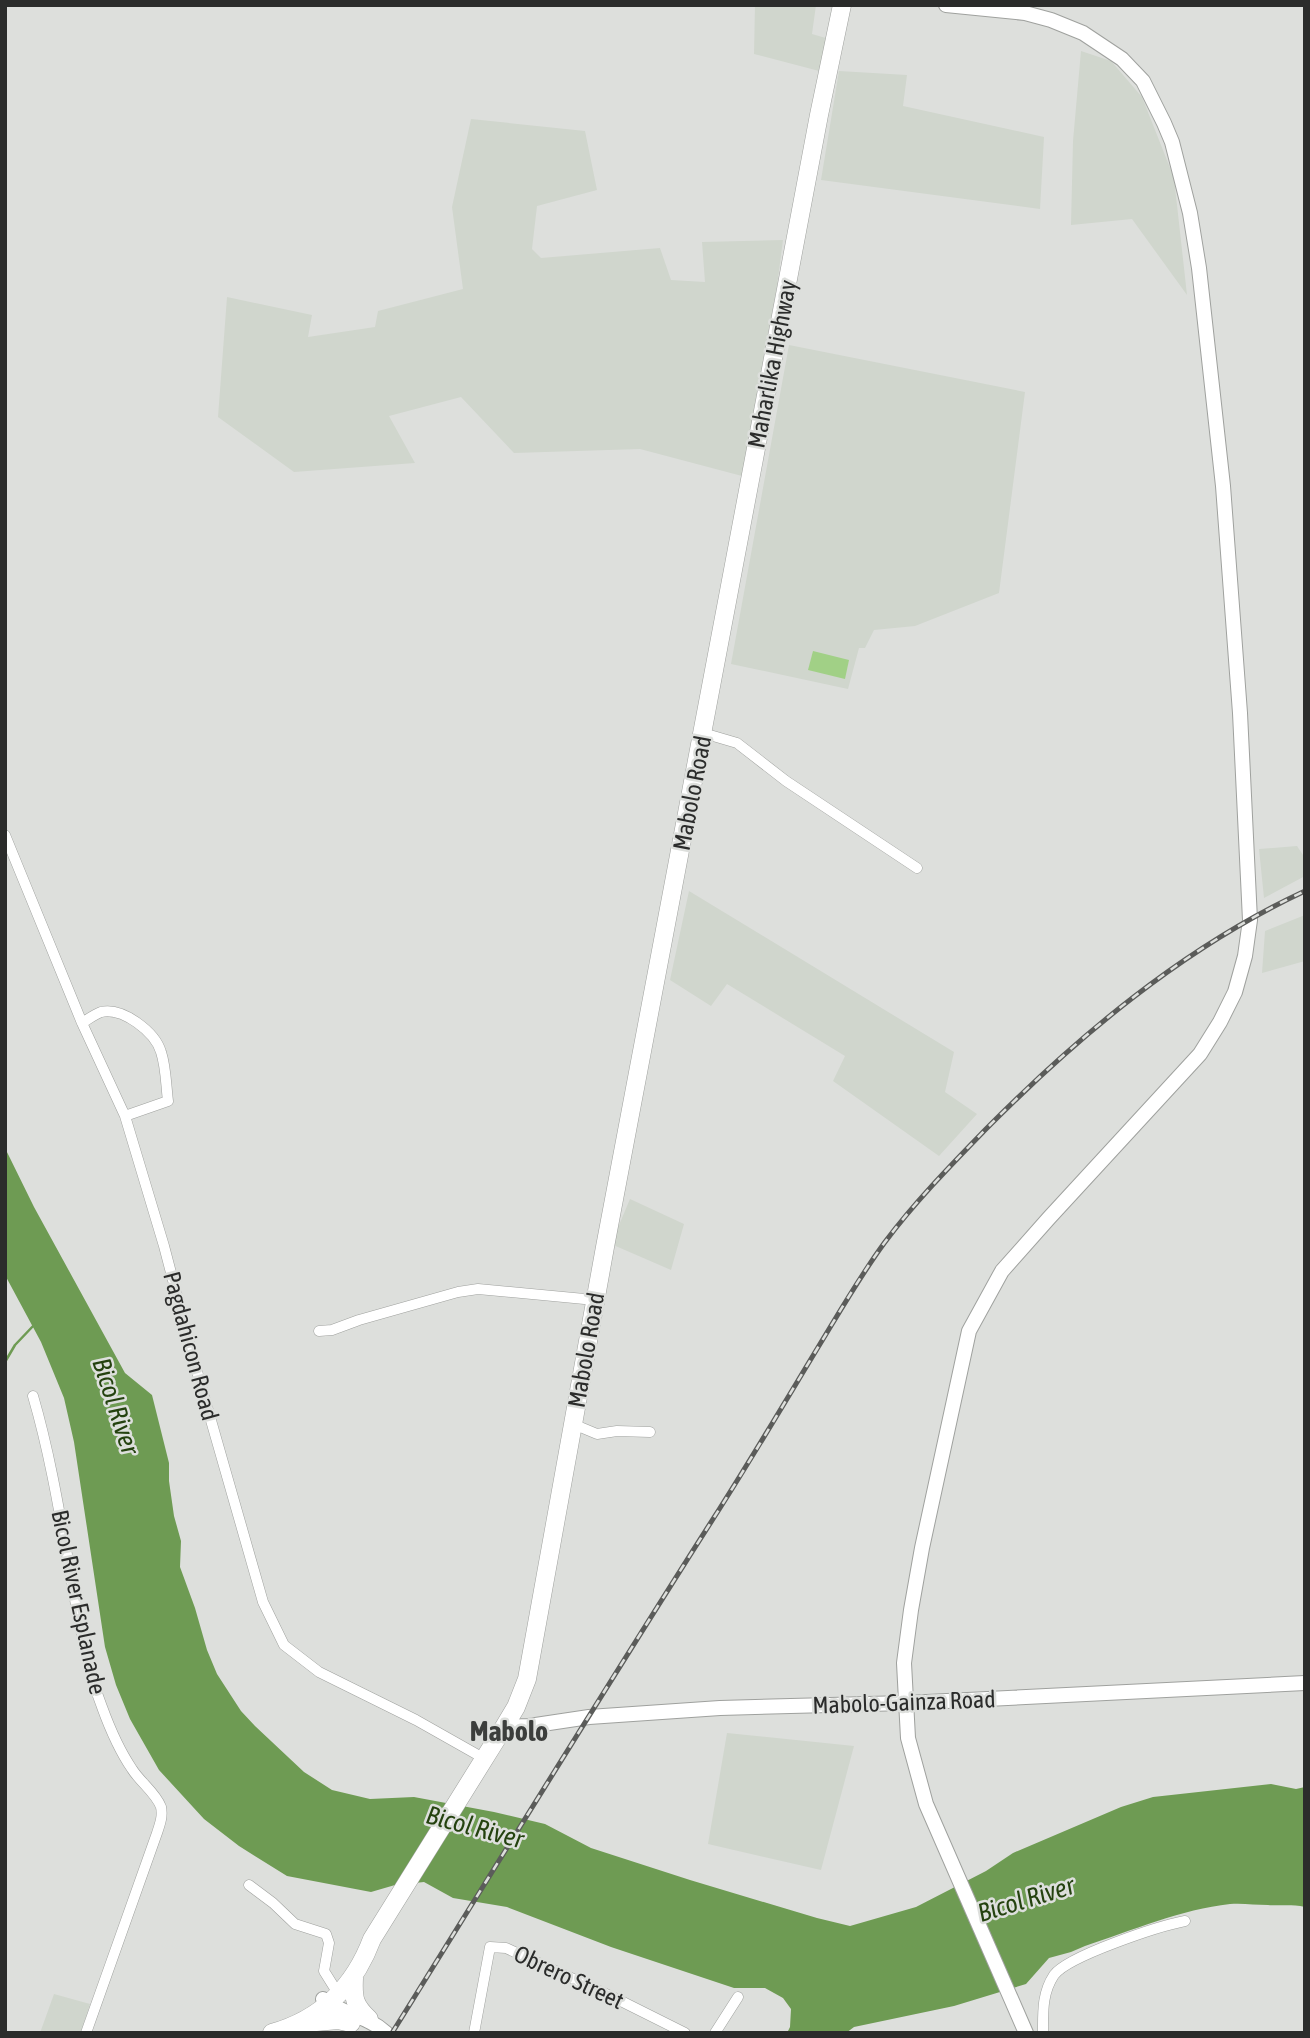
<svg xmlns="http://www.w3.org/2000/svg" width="1310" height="2038" viewBox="0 0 1310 2038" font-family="'Asap Condensed',sans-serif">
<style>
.built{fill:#d0d6cd}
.green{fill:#a1d086}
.water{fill:#6e9b53}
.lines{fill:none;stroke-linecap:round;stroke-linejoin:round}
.stream{stroke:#6e9b53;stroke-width:2.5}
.street-casing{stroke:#9fa19e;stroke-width:11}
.secondary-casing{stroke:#9fa19e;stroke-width:16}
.highway-casing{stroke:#9fa19e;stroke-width:19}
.street{stroke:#fff;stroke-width:10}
.secondary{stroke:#fff;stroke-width:14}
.highway{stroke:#fff;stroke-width:18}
.rail-casing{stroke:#5b5c5a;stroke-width:5}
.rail{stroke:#dddfdc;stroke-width:2.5;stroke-dasharray:8;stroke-linecap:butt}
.labels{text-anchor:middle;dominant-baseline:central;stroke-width:5;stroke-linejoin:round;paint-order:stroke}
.street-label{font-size:24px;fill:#2b2c2b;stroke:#dddfdc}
.water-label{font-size:26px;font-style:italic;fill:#24420f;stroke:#dddfdc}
.quarter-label{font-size:28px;font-weight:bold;fill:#3c3e3c;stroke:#dddfdc}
</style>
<rect width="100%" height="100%" fill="#dddfdc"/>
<!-- built -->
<path class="built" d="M755 5H816L812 34 829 39 823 72 754 54Z
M1081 51 1111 61 1142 97 1174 178 1187 295 1132 219 1071 225 1073 141Z
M839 71 907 75 903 106 1044 137 1040 209 821 180Z
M471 119 585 131 597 190 537 206 532 249 541 258 660 248 671 280 705 282 702 242 783 240 777 286 742 476 640 449 514 453 461 397 389 416 415 463 294 472 218 417 227 297 312 315 308 337 375 327 378 311 463 289 452 207Z
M789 345 1025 392 999 593 915 626 874 630 865 648H859L848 689 731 664Z
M1297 846 1305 858V876L1264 898 1259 849Z
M689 891 954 1052 945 1092 977 1114 939 1156 833 1081 845 1056 727 984 711 1006 670 980Z
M1305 915V961L1262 973 1265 931Z
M630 1199 684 1224 671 1270 611 1244Z
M727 1733 854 1746 821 1870 708 1844Z
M54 1994 90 2004 81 2033H40Z"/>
<!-- green -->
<path class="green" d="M813 651 849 660 845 679 808 670Z"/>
<!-- water -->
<path class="water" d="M5 1148 34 1207 125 1373 152 1395 169 1463V1481L174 1516 181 1541 180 1567 195 1608 207 1650 217 1674 241 1711 255 1726 304 1772 332 1790 370 1799 414 1797 494 1812 545 1824 591 1848 690 1880 817 1918 850 1926 916 1907 986 1871 1013 1853 1121 1807 1153 1797 1271 1784 1296 1789 1305 1787V1907C1292 1904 1281 1906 1268 1905 1255 1905 1243 1903 1230 1904 1182 1909 1131 1931 1085 1946L1071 1952 1049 1958 1026 1984 954 2006 854 2027 846 2033H787L790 2027 791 2009 783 1998 765 1988H734L611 1947 507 1907 453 1898 424 1882 395 1885 371 1892 287 1876 239 1846 204 1819 159 1770 130 1719 116 1685 105 1647 74 1442 64 1398 41 1342 5 1275Z"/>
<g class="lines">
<!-- stream -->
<path class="stream" d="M5 1362 15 1345 35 1324"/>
<defs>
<path id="street" d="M703 733 737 743 786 781 917 868
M5 835 82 1023 125 1116 164 1246 196 1368 263 1602 284 1645 319 1672 416 1720 485 1759
M82 1023C87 1020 95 1014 101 1012 123 1007 155 1032 161 1052 166 1067 166 1085 168 1101L125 1116
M319 1331 332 1330 359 1320 458 1292 478 1289 595 1300
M33 1396C52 1461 62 1528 74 1594 81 1632 88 1671 102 1707 110 1729 119 1750 132 1769 140 1782 156 1793 161 1807 163 1816 160 1824 157 1833L86 2033
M573 1424 597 1434 617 1431 650 1432
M249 1885 273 1903 295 1924 326 1934 329 1943 324 1971 334 1987
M474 2033 490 1947 506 1948 617 1999 685 2033
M715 2033 738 1997
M1043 2033C1043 2012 1042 1993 1054 1975 1068 1956 1159 1926 1185 1921"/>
<path id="secondary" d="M946 5 1025 13 1051 20 1083 33 1122 59 1143 81 1164 123 1172 142 1190 213 1199 268 1223 486 1240 713 1250 920 1245 956 1235 992 1220 1022 1200 1054 1049 1218 1002 1271 969 1331 922 1548 911 1610 904 1663 908 1738 926 1804 1026 2033
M504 1727 529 1726 589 1717 720 1708 906 1703 1305 1683
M323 1999C343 2015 365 2014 386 2033"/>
<path id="highway" d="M354 1978C353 1998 354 2005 369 2019
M305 2023 338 2020 351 2023
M272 2033C322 2019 354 1987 372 1939L504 1727 516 1707 527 1679 605 1247 819 115 842 5"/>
</defs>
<!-- street casing -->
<use href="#street" class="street-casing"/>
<!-- secondary casing -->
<use href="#secondary" class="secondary-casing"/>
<!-- highway casing -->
<use href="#highway" class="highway-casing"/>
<!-- street -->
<use href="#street" class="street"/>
<!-- secondary -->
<use href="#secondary" class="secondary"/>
<!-- highway -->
<use href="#highway" class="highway"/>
<defs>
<path id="rail" d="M392 2033C501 1858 609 1682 720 1508 753 1456 785 1402 817 1349 839 1313 860 1276 885 1242 914 1203 950 1166 984 1131 1078 1036 1183 948 1305 891"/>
</defs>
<!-- rail casing -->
<use href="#rail" class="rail-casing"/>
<!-- rail -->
<use href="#rail" class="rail"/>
</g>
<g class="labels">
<!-- street labels -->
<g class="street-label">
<text transform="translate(772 364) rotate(-79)">Maharlika Highway</text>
<text transform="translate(692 793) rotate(-79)">Mabolo Road</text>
<text transform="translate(191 1346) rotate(75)">Pagdahicon Road</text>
<text transform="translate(586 1350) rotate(-80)">Mabolo Road</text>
<text transform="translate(79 1602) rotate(78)">Bicol River Esplanade</text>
<text transform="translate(904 1702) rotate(-2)">Mabolo-Gainza Road</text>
<text transform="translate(569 1977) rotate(25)">Obrero Street</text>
</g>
<!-- water labels -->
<g class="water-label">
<text transform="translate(116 1406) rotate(72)">Bicol River</text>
<text transform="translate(475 1827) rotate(15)">Bicol River</text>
<text transform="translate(1026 1899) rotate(-17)">Bicol River</text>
</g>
<!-- quarter labels -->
<g class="quarter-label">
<text x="509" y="1731">Mabolo</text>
</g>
</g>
<!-- border -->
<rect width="1310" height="2038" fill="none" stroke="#2b2c2b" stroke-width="14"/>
</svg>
